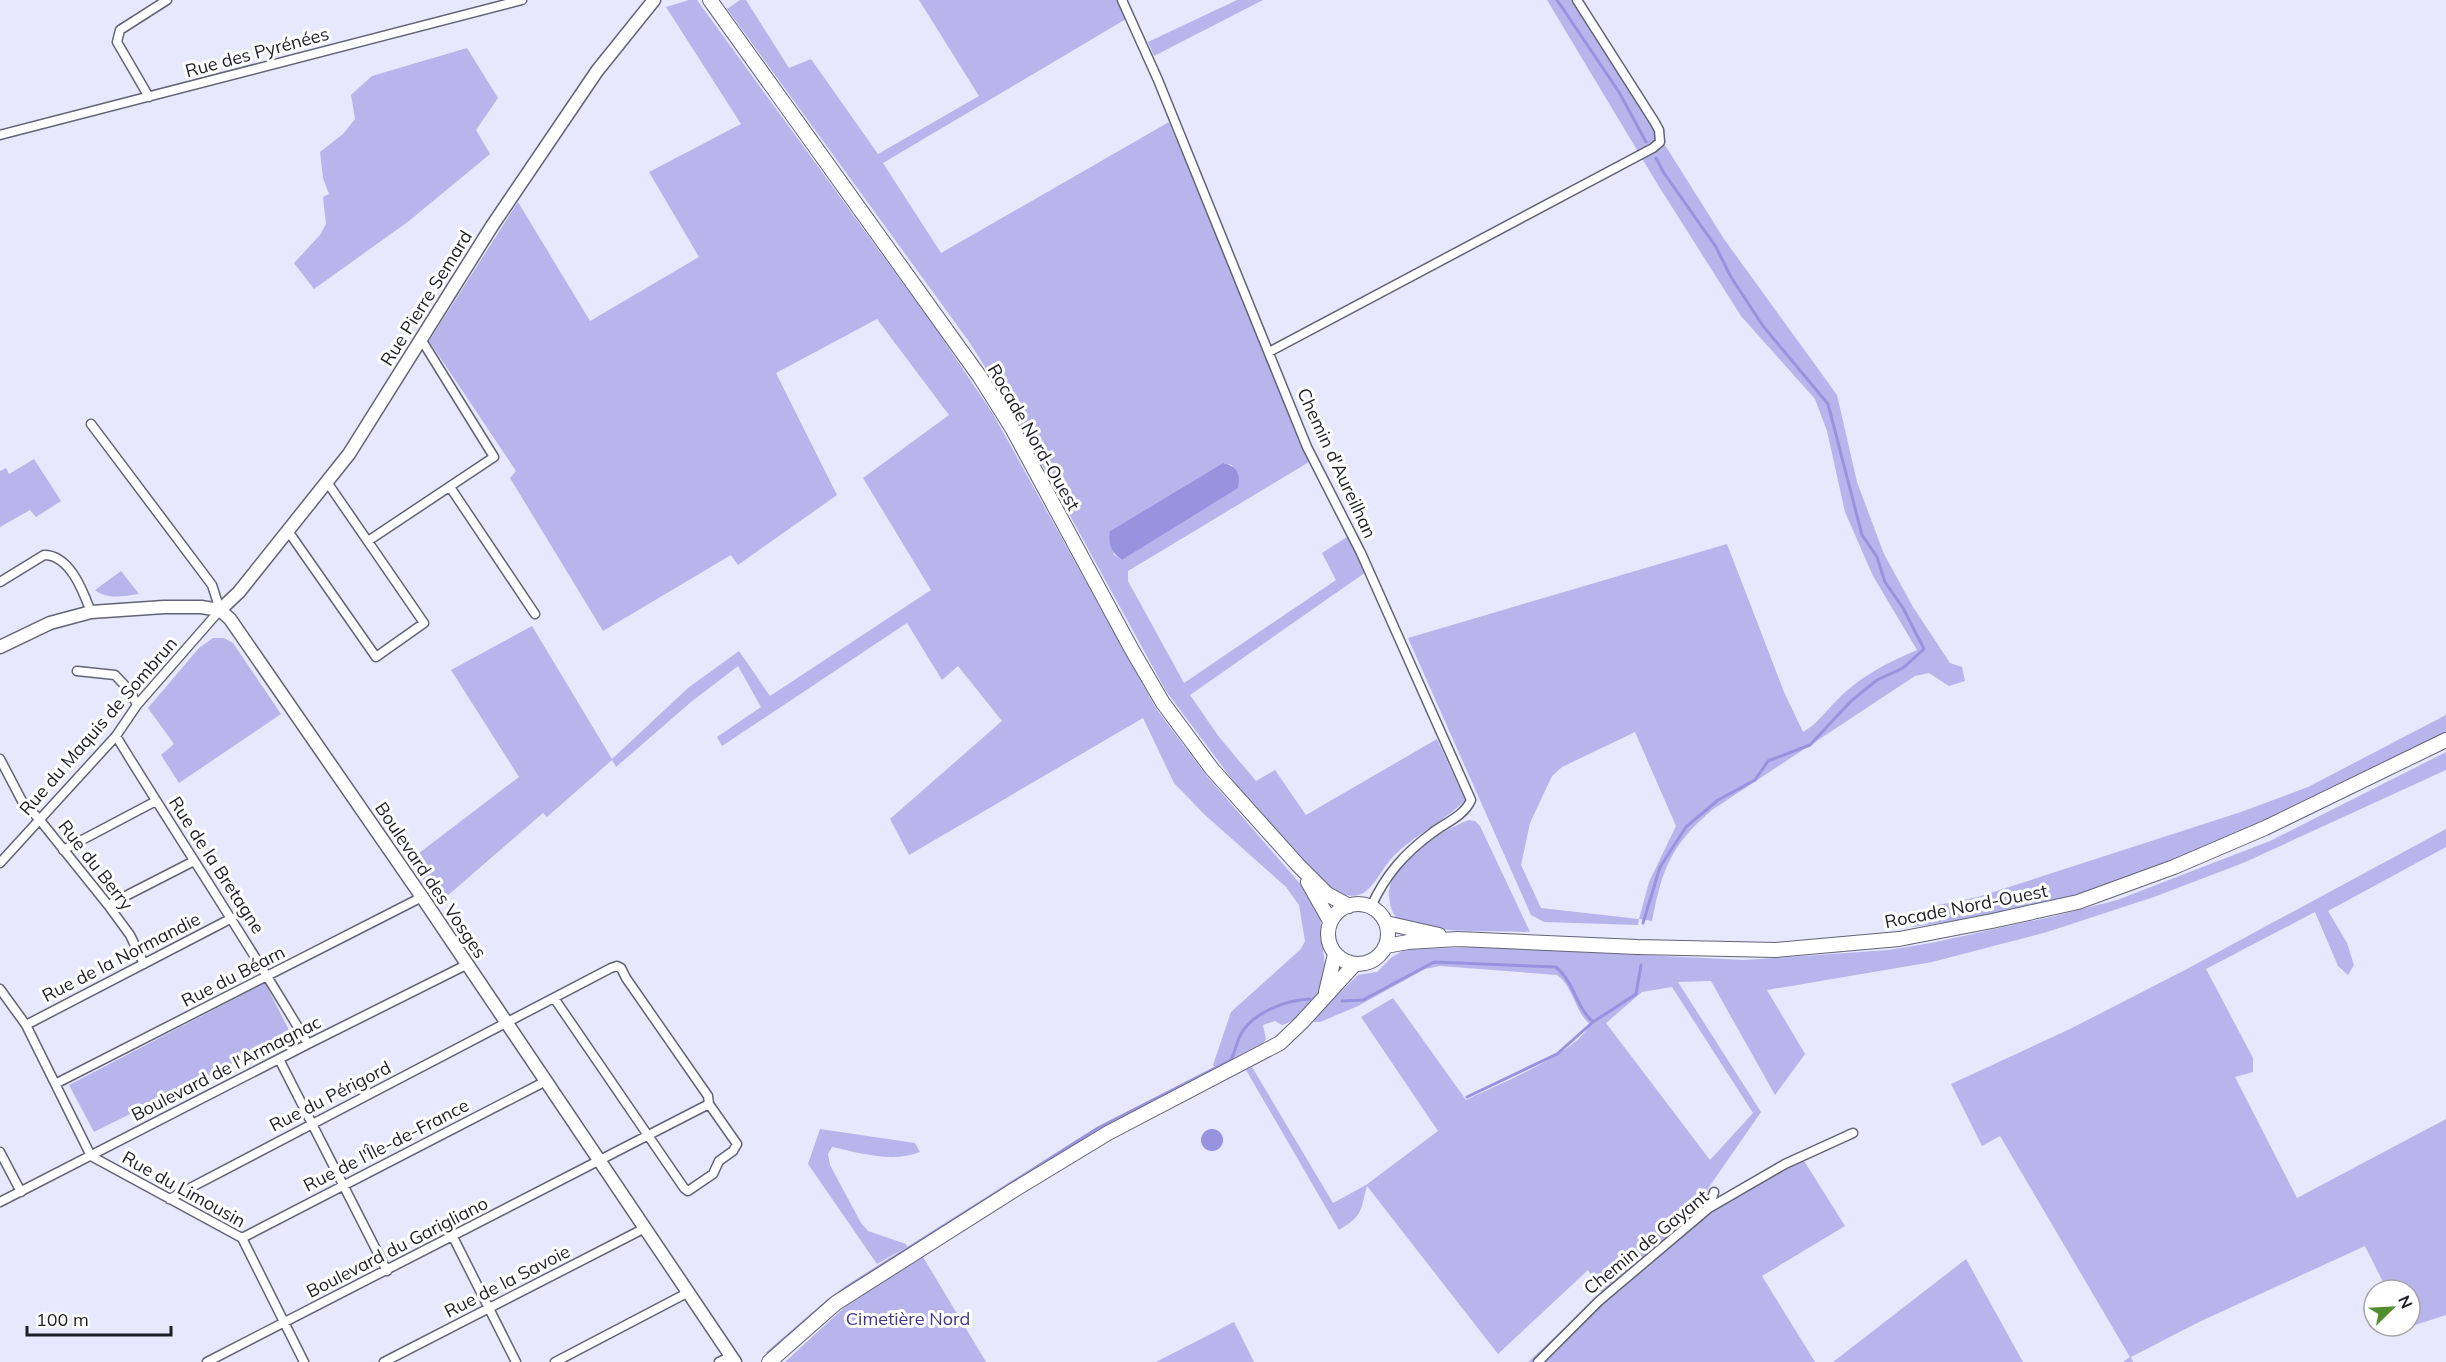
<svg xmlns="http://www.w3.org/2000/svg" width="2446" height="1362" viewBox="0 0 2446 1362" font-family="Mulish,sans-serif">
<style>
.green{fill:#b8b5ec;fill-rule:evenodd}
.water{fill:#9893df}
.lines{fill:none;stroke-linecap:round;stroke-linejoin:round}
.stream{stroke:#9893df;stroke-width:3}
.street-casing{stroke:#636376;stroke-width:11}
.secondary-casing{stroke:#636376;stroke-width:15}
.primary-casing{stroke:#636376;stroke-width:16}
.street{stroke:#fff;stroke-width:8}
.secondary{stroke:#fff;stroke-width:12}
.primary{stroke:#fff;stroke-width:14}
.labels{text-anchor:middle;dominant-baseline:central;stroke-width:6;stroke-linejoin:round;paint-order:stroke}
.street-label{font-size:18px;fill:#1e1e26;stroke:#fff}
.park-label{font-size:18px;fill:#44348d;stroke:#fff}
</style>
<rect width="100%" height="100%" fill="#e7e7fd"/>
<!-- green -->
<path class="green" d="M689 0H697L936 329 993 414 1157 710 1206 775 1322 909C1315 949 1341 976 1305 1009 1298 1016 1291 1023 1282 1025L1275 1021 1263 1025 1266 1039 1262 1045 1217 1070 1213 1065 1231 1012 1301 949 1305 941 1299 905 1286 887 1205 815 1174 783 1143 718 909 855 890 819 1002 721 958 666 942 680 907 623 722 746 717 737 761 707 738 666 691 702 616 767 612 760 547 817 543 813 439 903 410 860 519 777 451 670 532 626 612 759 688 688 739 651 770 696 931 590 863 478 949 415 877 319 776 373 837 495 738 565 731 555 603 631 510 478 516 471 429 341 518 202 590 321 699 257 649 172 741 124 666 7Z
M740 0H746L789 68 811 59 878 154 979 96 919 0H1118L1126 19 883 163 941 253 1169 122 1309 462 1133 568 1128 571V581L1184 683 1336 580 1322 553 1350 535 1366 572 1190 695 1219 737 1256 781 1275 770 1306 815 1437 739 1465 800C1443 823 1413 835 1391 859 1382 869 1373 889 1361 894 1353 898 1341 894 1333 893L1237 786 1166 691 1016 417 970 343 727 9ZM1223 463 1232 465 1237 488 1122 560 1114 555 1110 531Z
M1237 0H1263L1154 56 1148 42Z
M1547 0H1574L1724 239 1837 395 1857 482 1884 554 1913 607 1950 663 1962 667 1965 681 1949 686 1929 673 1915 676 1712 810C1671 845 1662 869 1652 921L1639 919 1638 925 1544 922 1531 915 1408 638 1727 544 1784 692 1803 732C1817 724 1826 711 1837 700 1859 677 1888 662 1917 650L1873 576 1845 512 1827 431 1815 399 1741 316 1658 185ZM1635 732 1676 826 1649 882 1639 919 1541 908 1521 865 1530 823 1552 776 1562 767Z
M467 48 498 98 476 130 490 154 409 221 314 289 294 263 320 235 326 224 323 197 329 194 323 178 320 152 343 134 355 119 351 95 372 76Z
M34 459 61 501 36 517 30 510 0 527V471L6 468 9 474Z
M121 571 139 594C123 596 108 600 95 590Z
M213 638H224L233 643 281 714 179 783 161 755 174 744 148 708 199 648Z
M2446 715V733C2313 800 2179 870 2034 906 1994 915 1953 921 1912 927L1929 907 1978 897 2241 812 2308 787Z
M2446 752V770L2243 863 2154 897 2047 932 1932 962 1767 990 1805 1054 1775 1095 1711 981 1678 982 1761 1112 1707 1190 1719 1205 1801 1156 1845 1226 1762 1276 1815 1362H1528L1602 1293 1588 1270 1498 1354 1367 1186C1360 1210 1364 1215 1339 1230L1246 1070 1252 1067 1333 1203 1366 1185 1438 1131 1361 1017 1393 998 1466 1100C1496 1085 1578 1053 1590 1024 1575 1012 1573 986 1557 975L1440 966 1425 969 1358 1006 1320 1022H1314V1018L1358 975 1377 972 1392 957 1404 950 1475 947 1745 960 1888 950 1931 943 2055 916 2117 900 2270 841ZM1672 987 1753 1113 1710 1160 1606 1023 1642 992Z
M1469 820 1475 821 1480 826 1530 932C1500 931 1427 933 1402 922 1395 918 1392 912 1390 904 1390 900 1388 894 1389 890 1394 860 1442 830 1469 820Z
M2446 829V847L2328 911 2347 943 2354 965 2348 975 2338 966 2315 912 2206 969 2253 1058V1072L2235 1077 2297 1198 2446 1119V1315L2406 1328 2405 1326H2410V1290H2387L2365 1246 2199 1322 2131 1357 2133 1362H2123L2130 1357 2000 1136 1982 1146 1951 1084 2070 1029 2185 970Z
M265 983 291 1034 94 1132 69 1085Z
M820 1129 915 1143 920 1152C892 1163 860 1153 832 1147L828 1154 830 1165 861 1223 868 1231 906 1244 907 1247 877 1264 808 1164Z
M923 1257 986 1362H785L848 1304Z
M1966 1259 2023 1362H1833Z
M1234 1322 1254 1362H1156Z"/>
<!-- water -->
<path class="water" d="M1223 463C1237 466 1241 474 1238 488L1122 560C1111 552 1108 545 1110 531Z
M1201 1140a11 11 0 1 1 22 0a11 11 0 1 1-22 0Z"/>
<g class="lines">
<!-- stream -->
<path class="stream" d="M1557 0 1619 92 1646 142
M1643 923 1660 867 1686 827 1718 800 1755 780 1768 761 1810 745 1851 701 1877 680 1903 668 1924 649 1903 608 1885 582 1877 557 1862 535 1828 404 1763 326 1731 277 1716 247 1664 173 1656 158
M1342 1001 1363 1000 1434 962 1556 967C1574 982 1576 1007 1593 1022L1636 994 1641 965
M1467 1097 1557 1054 1593 1022
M768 1353 829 1300 847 1287 1098 1128 1231 1060C1235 1052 1237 1041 1241 1034 1253 1012 1287 1000 1310 999"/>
<defs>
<path id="street" d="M1122 0 1158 80 1307 447 1361 553 1471 800C1464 816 1445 823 1432 833 1405 853 1385 875 1371 907
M149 97 117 42 120 30 167 0
M0 135 522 0
M1269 352 1653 148 1660 142 1659 130 1654 121 1577 0
M450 487 535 614
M288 531 376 657 424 623 327 482
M368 541 494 457 421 339
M0 582 44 555C70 555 83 591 91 612
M77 671 115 675 130 691 137 705
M116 736C179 839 246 939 308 1044
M0 759 22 801 39 819 108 905 130 935 144 964
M63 850 156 801
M0 863 116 736 137 705 220 610 212 585 91 424
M108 905 194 861
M0 989 26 1025 91 1156 242 1238 304 1362
M26 1025 232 918
M279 1059 387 1271
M57 1083 422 897
M0 1152 21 1192
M169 1199C316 1121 464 1046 611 968L617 966 621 968 626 978 708 1096 709 1104 737 1144 733 1151 719 1161 713 1174 688 1191 684 1188 554 998
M0 1202 308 1044 468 964
M1709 1208 1714 1192
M453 1237 516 1362
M242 1238 546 1081
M207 1362 709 1104
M384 1362 645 1228
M555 1362 687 1293
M719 1362 731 1356
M1538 1362 1599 1301 1709 1208 1785 1164 1853 1133"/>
<path id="secondary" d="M220 610 230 619 422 897 735 1362
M220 610 239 592 349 454 492 226 597 71 654 0
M0 647 50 623 91 612 164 607H201L220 610"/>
<path id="primary" d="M710 0 980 377 1012 428 1132 650 1163 703 1212 769 1298 865 1327 894 1349 906
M1308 882 1330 921
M1328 934a30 30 0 1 1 60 0a30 30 0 1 1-60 0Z
M1386 923 1439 935
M1386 946 1408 942 1458 939 1637 947 1776 950 1899 939 1992 921 2078 902 2174 867 2265 828 2446 740
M1326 992 1335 954
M769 1362 836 1303 1014 1190 1108 1133 1280 1043 1302 1022 1354 965"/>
</defs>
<!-- street casing -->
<use href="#street" class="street-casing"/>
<!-- secondary casing -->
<use href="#secondary" class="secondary-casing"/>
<!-- primary casing -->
<use href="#primary" class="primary-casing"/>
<!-- street -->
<use href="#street" class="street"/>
<!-- secondary -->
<use href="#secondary" class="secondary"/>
<!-- primary -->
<use href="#primary" class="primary"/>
</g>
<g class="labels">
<!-- street labels -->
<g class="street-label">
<text transform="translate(257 52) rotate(-15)">Rue des Pyrénées</text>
<text transform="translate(426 298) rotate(-58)">Rue Pierre Semard</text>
<text transform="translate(1034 437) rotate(60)">Rocade Nord-Ouest</text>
<text transform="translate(1337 463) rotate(65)">Chemin d'Aureilhan</text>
<text transform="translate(98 726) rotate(-49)">Rue du Maquis de Sombrun</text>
<text transform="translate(96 865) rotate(52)">Rue du Berry</text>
<text transform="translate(217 865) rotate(57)">Rue de la Bretagne</text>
<text transform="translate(431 880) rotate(56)">Boulevard des Vosges</text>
<text transform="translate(1966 906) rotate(-11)">Rocade Nord-Ouest</text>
<text transform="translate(121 957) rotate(-27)">Rue de la Normandie</text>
<text transform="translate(233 976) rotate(-27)">Rue du Béarn</text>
<text transform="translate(226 1068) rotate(-27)">Boulevard de l'Armagnac</text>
<text transform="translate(330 1096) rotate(-27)">Rue du Périgord</text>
<text transform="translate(386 1145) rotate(-27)">Rue de l'Île-de-France</text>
<text transform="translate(184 1189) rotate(29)">Rue du Limousin</text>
<text transform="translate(1646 1242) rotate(-39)">Chemin de Gayant</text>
<text transform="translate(397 1247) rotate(-27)">Boulevard du Garigliano</text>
<text transform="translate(507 1281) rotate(-27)">Rue de la Savoie</text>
</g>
<!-- park labels -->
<g class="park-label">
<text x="908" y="1318">Cimetière Nord</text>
</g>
</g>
<!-- north arrow -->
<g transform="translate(2392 1308) rotate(66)"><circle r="28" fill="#ffffff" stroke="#a5a5a8" stroke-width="1.5"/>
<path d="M0-4.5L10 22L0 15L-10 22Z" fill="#508e2e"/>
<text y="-9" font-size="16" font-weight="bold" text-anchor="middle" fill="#1e1e26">N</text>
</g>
<!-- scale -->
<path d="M27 1326v9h144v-9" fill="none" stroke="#1e1e26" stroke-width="3"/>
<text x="36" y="1326" font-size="18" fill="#1e1e26" stroke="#ffffff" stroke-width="4.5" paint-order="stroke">100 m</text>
</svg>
